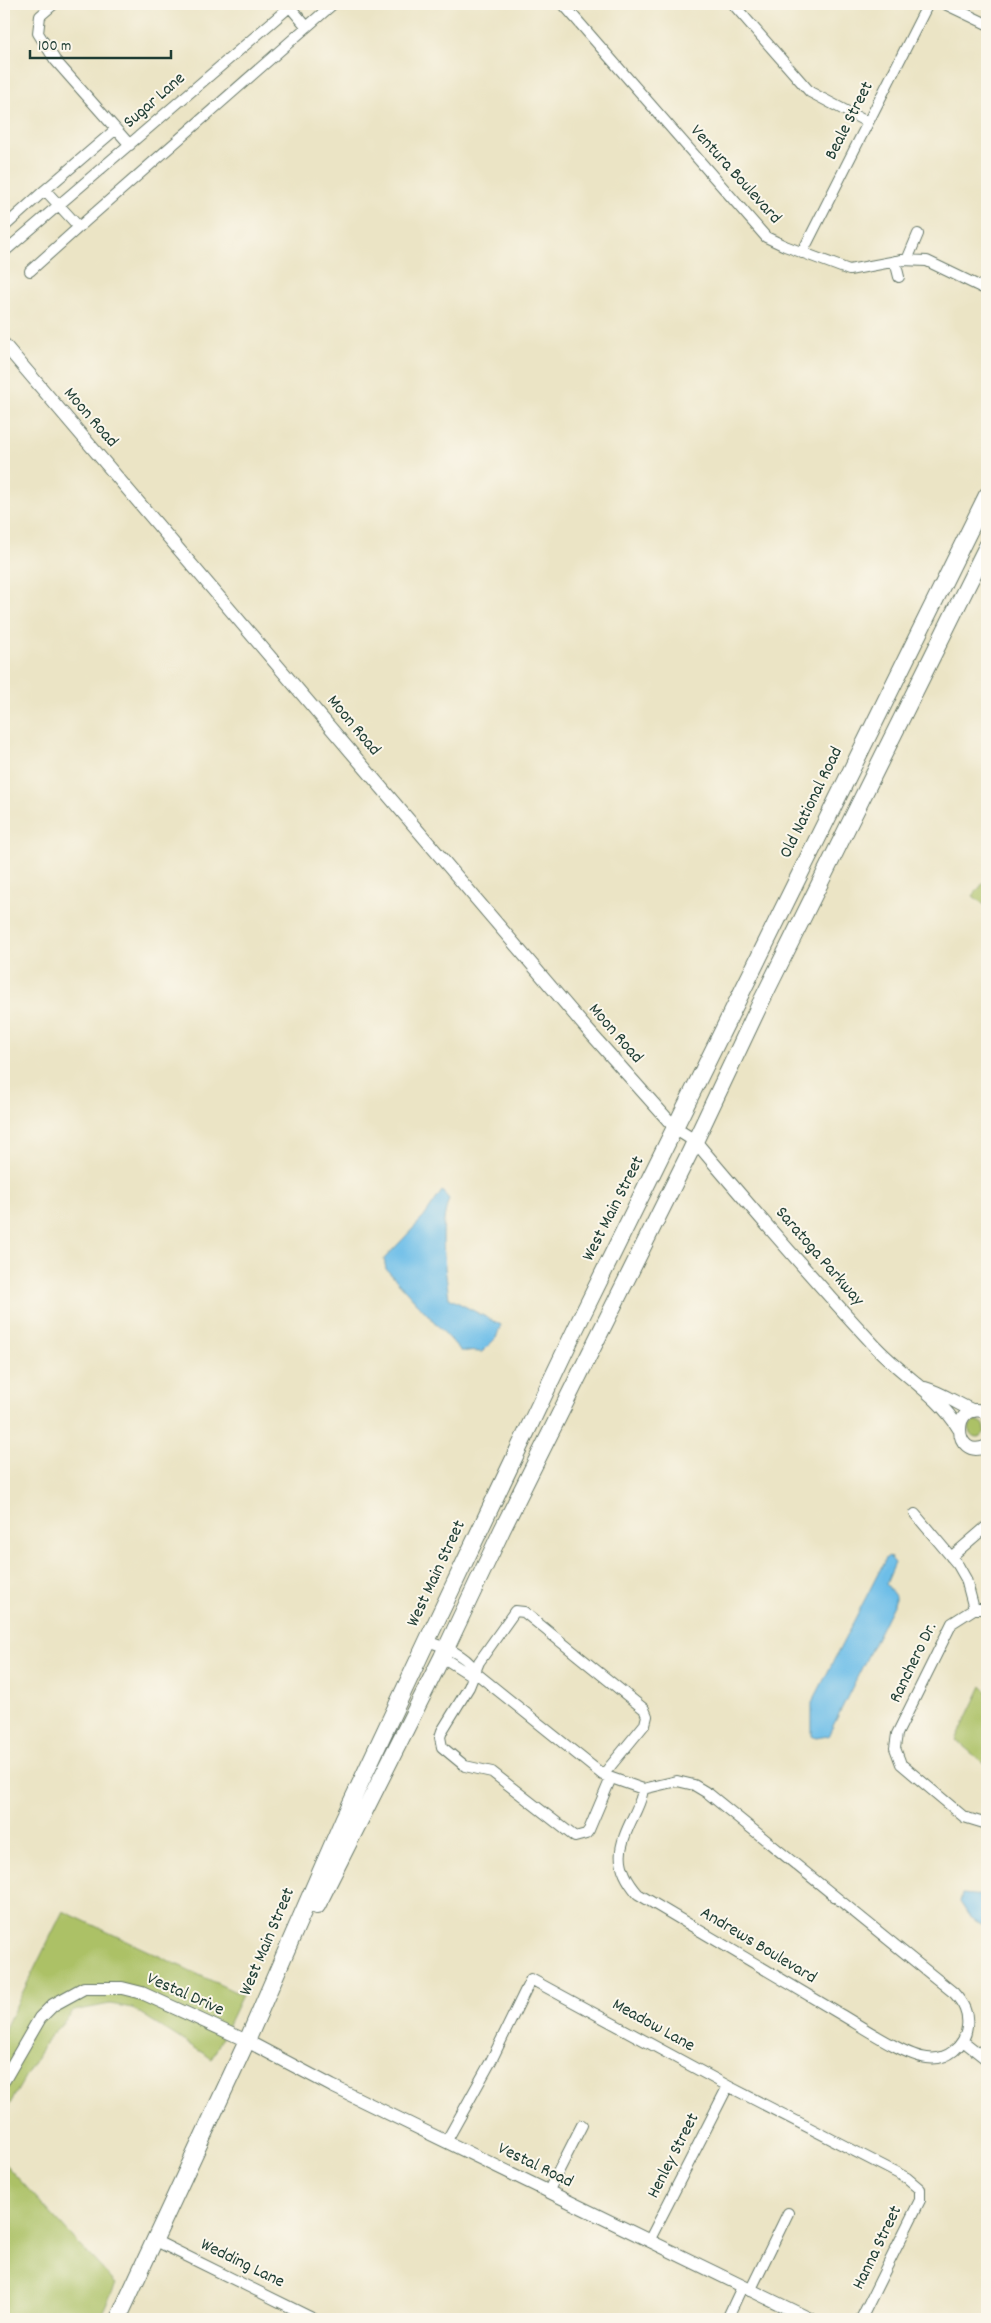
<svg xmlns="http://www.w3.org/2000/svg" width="991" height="2323" viewBox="0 0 991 2323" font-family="Dekko,sans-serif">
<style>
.green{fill:#acc166;stroke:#667f4d}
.water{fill:#6dbee8;stroke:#467e8e}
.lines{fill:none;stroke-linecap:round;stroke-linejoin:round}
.minor-casing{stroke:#667767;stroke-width:12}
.tertiary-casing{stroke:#667767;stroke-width:14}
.primary-casing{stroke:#667767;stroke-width:18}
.minor{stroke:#fff;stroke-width:10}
.tertiary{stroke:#fff;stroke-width:12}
.primary{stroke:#fff;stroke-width:16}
.labels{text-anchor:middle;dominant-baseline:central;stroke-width:4;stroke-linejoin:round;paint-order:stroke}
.street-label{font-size:18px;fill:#1f3d34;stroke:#fbf7ec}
</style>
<rect width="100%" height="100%" fill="#fbf7ec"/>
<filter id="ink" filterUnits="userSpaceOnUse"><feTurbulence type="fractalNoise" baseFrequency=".02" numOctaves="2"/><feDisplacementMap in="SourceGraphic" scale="10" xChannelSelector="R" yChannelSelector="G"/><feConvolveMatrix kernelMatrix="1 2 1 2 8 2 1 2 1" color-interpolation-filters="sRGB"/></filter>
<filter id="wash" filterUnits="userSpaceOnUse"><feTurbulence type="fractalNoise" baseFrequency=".0096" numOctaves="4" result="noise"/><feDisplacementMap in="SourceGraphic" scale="20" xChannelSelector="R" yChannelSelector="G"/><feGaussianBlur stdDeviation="1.12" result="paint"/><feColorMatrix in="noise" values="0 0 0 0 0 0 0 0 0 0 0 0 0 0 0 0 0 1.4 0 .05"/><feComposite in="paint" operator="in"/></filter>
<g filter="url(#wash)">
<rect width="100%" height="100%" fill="#ebe4c5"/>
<!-- green -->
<path class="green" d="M987 878V907L973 896Z
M969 1429a8 8 0 1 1 16 0a8 8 0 1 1-16 0Z
M982 1686 987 1691V1766L956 1740Z
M63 1911 242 1995 212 2059 132 2008 110 2004 74 2011 48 2038 4 2114V2030Z
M4 2163 116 2284 99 2319H4Z"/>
<!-- water -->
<path class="water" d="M442 1191 449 1199C438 1230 445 1266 449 1298L501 1325 496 1338 482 1352 461 1351 386 1269 384 1259 424 1217Z
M889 1556 895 1563 886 1584 895 1596V1601L828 1736 816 1738 812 1736V1703L886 1558Z
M962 1894 987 1896V1929L969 1916 960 1902Z"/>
</g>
<g filter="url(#ink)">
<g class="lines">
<defs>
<path id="minor" d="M54 4 40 16 38 33 55 60 130 145
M563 4 766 237 785 246 849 270 902 260 927 261 987 290
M733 4 810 92 867 122
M945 4 987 24
M290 7 307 27
M4 227 45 190
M79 227 333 4
M4 252 293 4
M802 253 928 4
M907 260 918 234
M895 261 899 277
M30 271 79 227 45 190 116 129
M915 1514 958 1565 966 1579 974 1609
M951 1557 987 1526
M987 1609H974L952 1623 897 1734 895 1748 901 1764 964 1817 987 1824
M427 1641C443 1646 469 1656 476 1673L603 1775 643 1789 677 1781 694 1785 709 1794 954 1993C963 2003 969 2013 967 2027 965 2046 947 2061 927 2058 905 2056 861 2026 840 2014 772 1974 705 1934 638 1894 613 1865 618 1847 634 1815 638 1806 642 1799 643 1789
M442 1657 469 1674 476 1673
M603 1775 645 1724 647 1716 644 1709 524 1612 515 1611 479 1662 469 1687 442 1731 440 1737 442 1747 465 1766 492 1772 575 1837 586 1834 589 1830 611 1778
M963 2041 987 2060
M446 2142 491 2061 531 1979 728 2086 907 2178 920 2189V2200L861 2319
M548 2192 582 2125
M154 2240 314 2319
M649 2241 728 2086
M750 2291 788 2213
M727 2319 742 2287"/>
<path id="tertiary" d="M4 344 586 1028 676 1129 695 1141C753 1210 812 1278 873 1344 901 1375 937 1393 959 1429
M925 1388C943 1393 957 1404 974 1411
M987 1413C951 1396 951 1463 987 1446
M4 2080 40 2018 53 2005 84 1988H122L142 1993 247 2041 332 2086 810 2319"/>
<path id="primary" d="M317 1906 442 1657 502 1530 690 1152 760 1004 987 546
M118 2319 247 2041 343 1820 427 1641 576 1328 987 495"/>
</defs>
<!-- minor casing -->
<use href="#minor" class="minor-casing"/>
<!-- tertiary casing -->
<use href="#tertiary" class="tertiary-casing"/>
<!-- primary casing -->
<use href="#primary" class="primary-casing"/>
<!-- minor -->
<use href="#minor" class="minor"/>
<!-- tertiary -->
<use href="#tertiary" class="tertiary"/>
<!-- primary -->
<use href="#primary" class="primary"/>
</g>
</g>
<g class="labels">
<!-- street labels -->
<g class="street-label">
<text transform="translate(155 101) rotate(-41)">Sugar Lane</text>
<text transform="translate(850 121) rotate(-63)">Beale Street</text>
<text transform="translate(735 175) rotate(48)">Ventura Boulevard</text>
<text transform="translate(90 418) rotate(49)">Moon Road</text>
<text transform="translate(353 726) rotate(50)">Moon Road</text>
<text transform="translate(812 803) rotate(-64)">Old National Road</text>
<text transform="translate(615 1034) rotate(49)">Moon Road</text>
<text transform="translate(614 1209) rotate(-63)">West Main Street</text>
<text transform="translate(819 1257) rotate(49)">Saratoga Parkway</text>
<text transform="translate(437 1574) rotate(-65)">West Main Street</text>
<text transform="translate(914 1663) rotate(-64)">Ranchero Dr.</text>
<text transform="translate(268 1942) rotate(-67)">West Main Street</text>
<text transform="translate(758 1946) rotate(31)">Andrews Boulevard</text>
<text transform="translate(185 1995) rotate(24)">Vestal Drive</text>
<text transform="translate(653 2026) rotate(29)">Meadow Lane</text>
<text transform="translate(674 2156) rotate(-63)">Henley Street</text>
<text transform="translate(535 2166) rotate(26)">Vestal Road</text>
<text transform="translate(878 2248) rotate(-64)">Hanna Street</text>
<text transform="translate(242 2264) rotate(26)">Wedding Lane</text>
</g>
</g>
<!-- margin -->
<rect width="991" height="2323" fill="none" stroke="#fbf7ec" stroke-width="20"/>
<!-- scale -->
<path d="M30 50v8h141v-8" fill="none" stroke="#1f3d34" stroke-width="2.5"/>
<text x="38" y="50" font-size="15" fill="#1f3d34" stroke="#fbf7ec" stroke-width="4" paint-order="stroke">100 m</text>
</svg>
